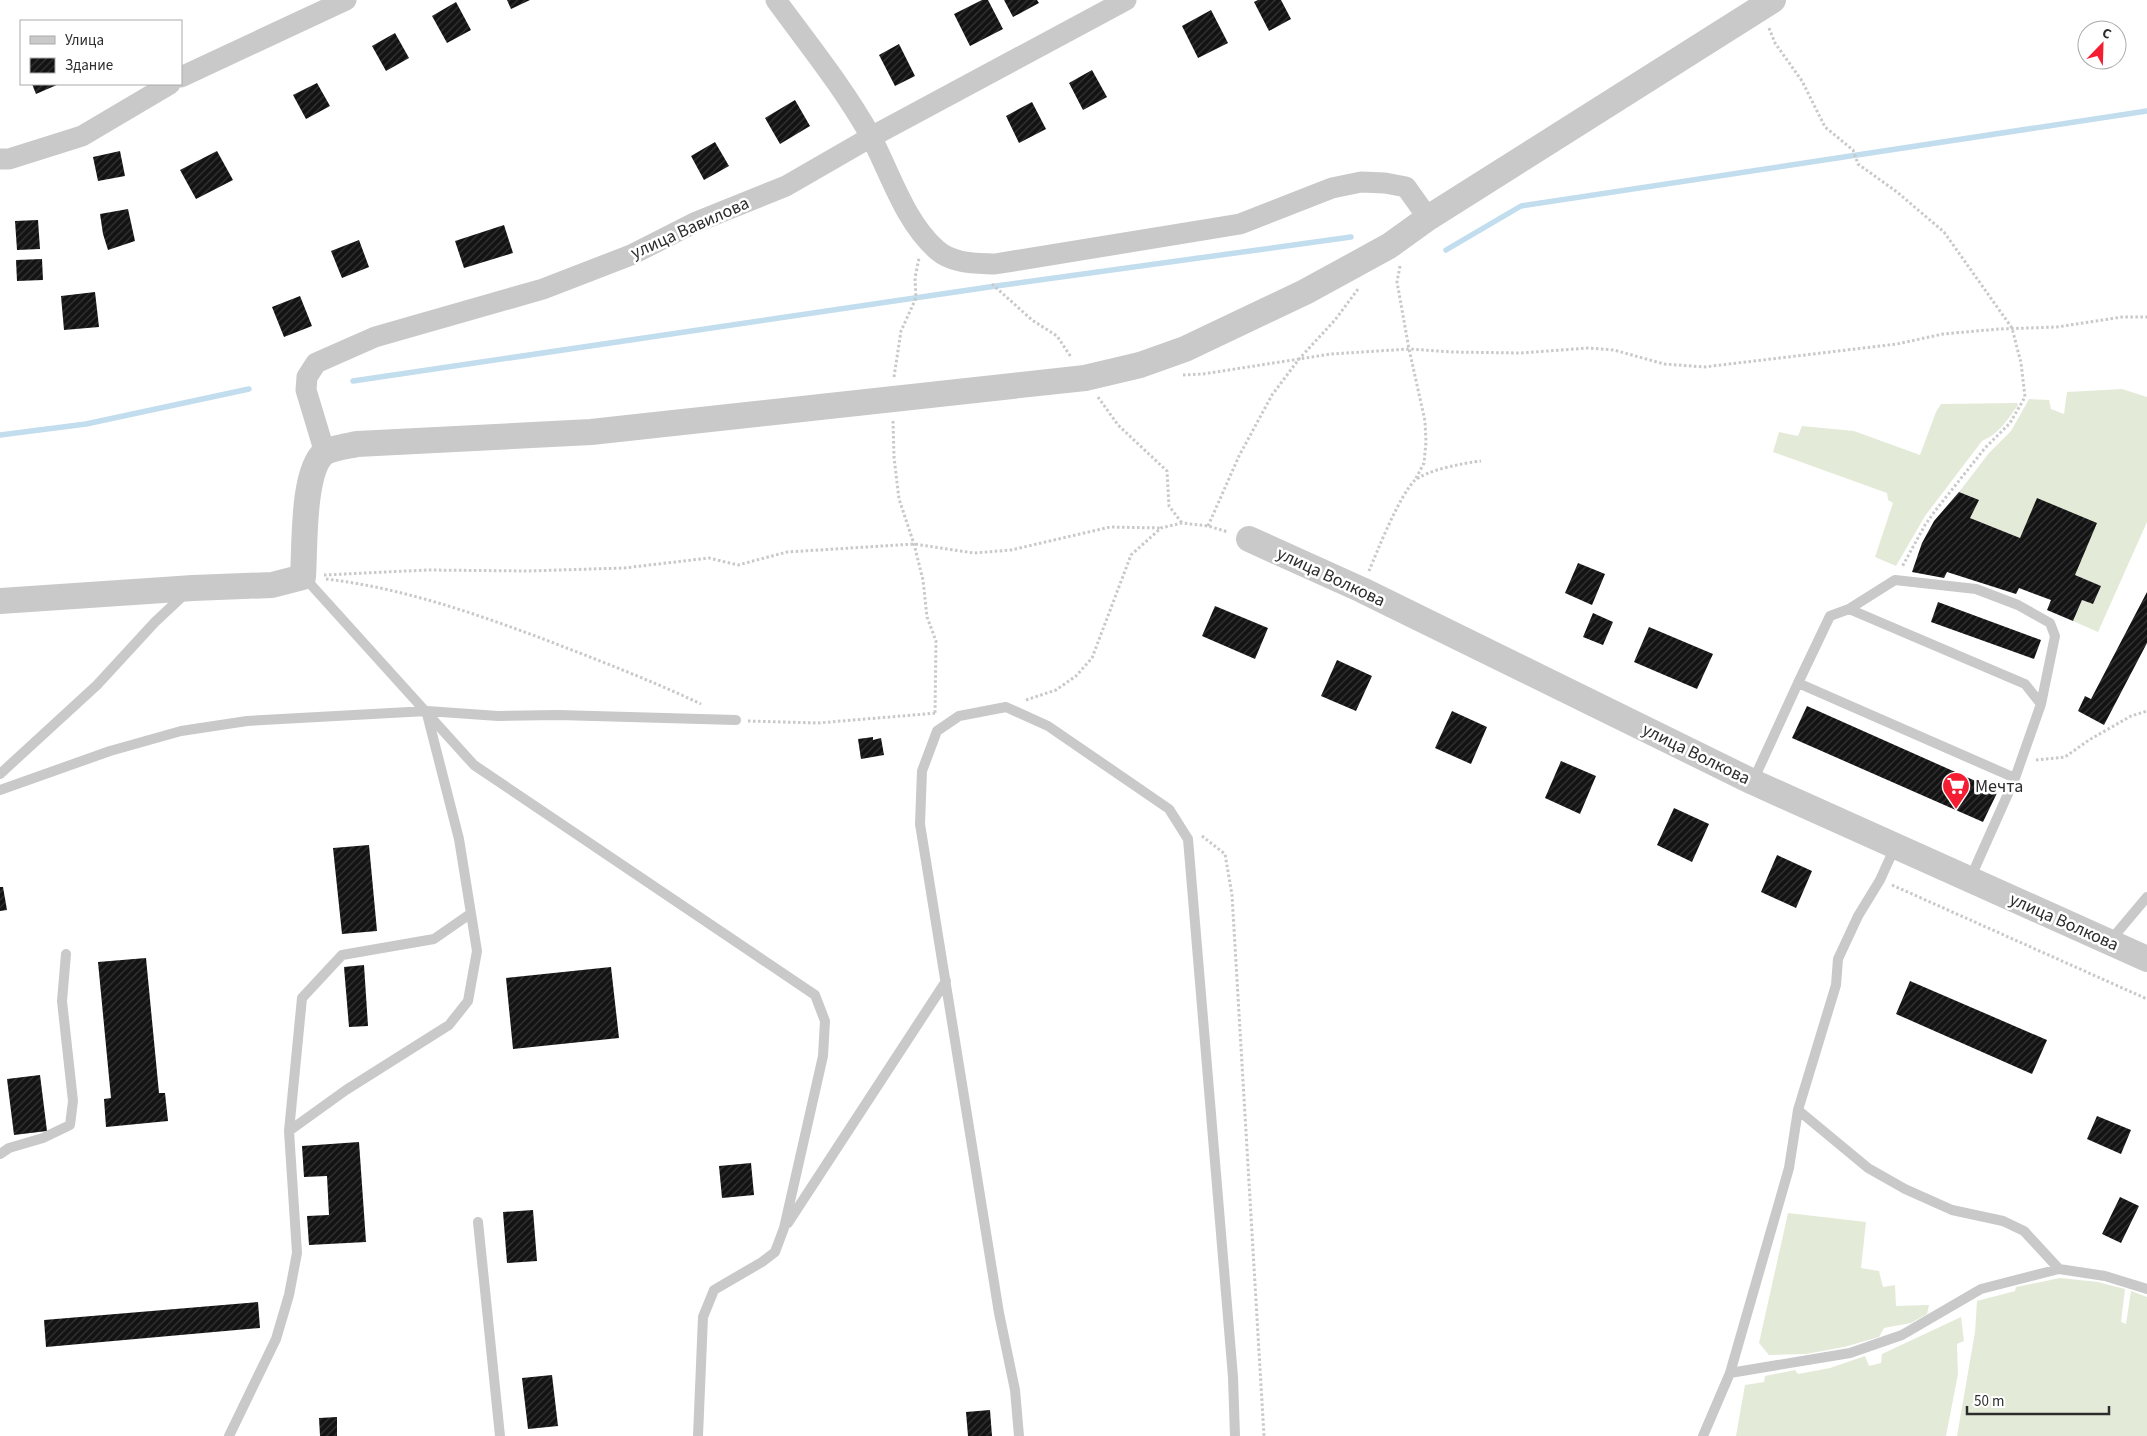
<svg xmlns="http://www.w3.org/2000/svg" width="2147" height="1436" viewBox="0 0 2147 1436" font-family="'Source Sans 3',sans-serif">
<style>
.garden{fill:#e3ebd8}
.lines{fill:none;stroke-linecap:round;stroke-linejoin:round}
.stream{stroke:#c2ddee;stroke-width:5.5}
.building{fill:url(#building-hatch)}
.path{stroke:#c9c9c9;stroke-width:3;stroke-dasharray:2.5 2.5;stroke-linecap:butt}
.service{stroke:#c9c9c9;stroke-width:10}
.minor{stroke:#c9c9c9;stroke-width:21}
.tertiary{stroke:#c9c9c9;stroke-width:26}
.labels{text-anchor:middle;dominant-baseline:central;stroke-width:5;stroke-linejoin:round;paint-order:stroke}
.street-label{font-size:18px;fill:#2c2c2c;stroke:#fff}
.poi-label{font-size:18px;fill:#2c2c2c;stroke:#fff;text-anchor:start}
</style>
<defs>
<pattern id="building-hatch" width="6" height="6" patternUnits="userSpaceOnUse" patternTransform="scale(1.25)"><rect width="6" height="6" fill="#131313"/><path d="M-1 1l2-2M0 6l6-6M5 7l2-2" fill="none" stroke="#363636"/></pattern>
</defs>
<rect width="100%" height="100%" fill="#fff"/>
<!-- garden -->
<path class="garden" d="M2122 389 2147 397V522L2098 632 2073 621 2082 600 2093 604 2101 586 2075 575 2020 538 1970 518 1979 500 1959 492 1989 453 2011 431 2029 399 2049 400 2051 409 2064 414 2067 392Z
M2017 403 2018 405C2008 419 1999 434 1982 441L1925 516 1896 566 1875 557 1893 503 1888 500 1887 493 1773 452 1779 432 1798 436 1802 426 1854 431 1920 455 1936 412 1941 404Z
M1788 1213 1866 1222 1861 1268 1879 1271 1883 1287 1895 1285 1896 1306 1929 1305 1927 1314 1911 1323 1884 1328 1879 1337 1844 1347 1806 1354 1769 1355 1759 1343Z
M2060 1278 2098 1282 2125 1289 2121 1322 2126 1324 2131 1291 2147 1297V1436H1957L1975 1332 1977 1301 2015 1291 2016 1287Z
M1961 1317 1964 1341 1957 1344 1958 1374 1946 1436H1736L1745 1385 1764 1382 1765 1376 1795 1370 1798 1374 1830 1368 1865 1356 1869 1366 1881 1363 1882 1354Z"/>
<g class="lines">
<!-- stream -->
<path class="stream" d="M1446 250 1521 206 2147 111
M353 381 996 286 1351 237
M0 435 86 424 249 389"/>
</g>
<!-- building -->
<path class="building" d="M507 0H530L511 9Z
M982 0H988L1003 29 970 46 954 14Z
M1004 0H1037L1039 3 1013 17Z
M1258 0H1281L1291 19 1269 31 1254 2Z
M456 2 471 30 447 43 432 16Z
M1211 10 1228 43 1198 58 1182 26Z
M395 33 409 58 386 71 372 46Z
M899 44 915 76 895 86 879 55Z
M1092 70 1107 97 1083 110 1069 83Z
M317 83 330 106 306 119 293 95Z
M32 84H59L36 94Z
M795 100 810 126 780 144 765 118Z
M1032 102 1046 129 1019 143 1006 116Z
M715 142 729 166 704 180 691 156Z
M120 151 125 176 98 181 93 157Z
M217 151 233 180 196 199 180 170Z
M128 209 135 241 108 250 103 234 100 214Z
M38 220 40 249 17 250 15 221Z
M504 225 513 253 464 268 455 241Z
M359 240 369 267 342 278 331 251Z
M42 259 43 280 17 281 16 260Z
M95 292 99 327 64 330 61 296Z
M300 296 312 326 284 337 272 307Z
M1959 492 1979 500 1970 518 2020 538 2037 498 2097 523 2075 575 2101 586 2093 604 2082 600 2073 621 2047 610 2051 600 2019 588 2016 594 1947 572 1944 578 1912 572 1922 543 1934 521Z
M1578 563 1605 574 1592 605 1565 593Z
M2147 592V643L2104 725 2078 711 2085 696 2091 699Z
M1938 602 2041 640 2034 659 1931 622Z
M1215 606 1268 628 1255 659 1202 636Z
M1593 613 1613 622 1603 645 1583 637Z
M1649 627 1713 654 1697 689 1634 662Z
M1337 660 1372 676 1356 711 1321 696Z
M1807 706 1998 791 1983 822 1792 738Z
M1452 711 1487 727 1471 764 1435 748Z
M873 737V740L881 738 884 755 861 759 858 739Z
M1561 761 1596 776 1580 814 1545 798Z
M1674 808 1709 824 1692 862 1657 845Z
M369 845 377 931 342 934 333 848Z
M1777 855 1812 871 1796 908 1761 892Z
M0 887H3L7 910 0 911Z
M146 958 159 1093H165L168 1121 106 1127 104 1099 111 1098 98 962Z
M364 965 368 1026 349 1027 344 967Z
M611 967 619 1038 513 1049 506 978Z
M1910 981 2047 1040 2032 1074 1896 1014Z
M40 1075 47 1131 14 1135 7 1079Z
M2097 1116 2131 1130 2121 1154 2087 1139Z
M359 1142 366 1242 309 1245 307 1216 329 1215 327 1176 304 1177 302 1146Z
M751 1163 754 1195 722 1198 719 1166Z
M2120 1197 2139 1206 2121 1243 2102 1234Z
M533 1210 537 1261 507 1263 503 1212Z
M258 1302 260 1328 46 1347 44 1320Z
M552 1375 558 1426 528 1429 522 1378Z
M990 1410 992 1436H968L966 1412Z
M337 1417V1436H320L319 1418Z"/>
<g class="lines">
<!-- path -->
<path class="path" d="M1769 28 1775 43 1802 81 1825 127 1853 150 1858 164 1897 192 1944 232 2012 328 2021 363 2025 397 2010 423 1985 448 1935 511 1925 525 1902 567
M1400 266 1397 282 1409 349 1425 421 1426 442 1424 463 1415 480
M992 284 1032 320 1057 336 1071 357
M1183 375 1203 374 1331 354 1409 349 1452 352 1521 353 1588 348 1614 350 1664 364 1704 367 1897 344 1943 334 1999 329 2057 327 2122 317H2147
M894 377 901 331 916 298 915 278 919 258
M1098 397 1118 425 1167 471 1169 506 1182 523
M893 421 894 457 899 499 914 544 923 580 927 617 936 641 935 713
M1208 526 1239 456 1272 395 1299 359 1335 320 1358 289
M1369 571C1378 549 1399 497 1414 481 1426 470 1464 463 1481 461
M324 575 427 570 527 571 624 568 709 558 738 565 787 552 914 544 974 553 1011 550 1110 527 1161 528
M326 579C402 588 474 613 546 640 598 660 650 680 701 704
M1026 700 1056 690 1076 676 1092 658 1131 555 1161 528 1182 523 1208 526 1228 532
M748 721 818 723 937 713
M2036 760 2065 757 2089 740 2131 716 2147 711
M1202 836 1225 854 1232 895 1264 1436
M1892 885 2147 999"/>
<!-- service -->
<path class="service" d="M304 577 474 765 815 995 825 1021 823 1056 784 1228 775 1252 762 1262 714 1290 703 1317 698 1436
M1849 609 1895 580 1976 589 2018 605 2050 623 2055 636 2041 704
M1798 683 1830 616 1849 609 2025 684 2041 704 2015 778
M0 774 97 685 155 622 186 593
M1753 781 1798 683 2015 778 1970 879
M0 790 110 751 181 731 247 721 427 711 498 716 558 715 736 720
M2110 941 2147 897
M1798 1110 1868 1168 1905 1189 1952 1210 2003 1221 2024 1231 2059 1269
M289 1131 346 1090 449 1025 468 1001 477 951 459 839 427 714
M0 1154 9 1148 43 1138 70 1125 73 1101 62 1001 66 954
M478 1222 500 1436
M788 1223 946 981
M1730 1373 1789 1168 1798 1110 1836 985 1838 959 1858 916 1880 880 1895 847
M229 1436 276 1339 289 1295 297 1253 289 1131 302 998 342 955 434 939 470 914
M1019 1436 1015 1390 999 1313 920 824 922 771 937 731 959 716 1006 707 1048 726 1169 809 1188 839 1233 1377 1235 1436
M1703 1436 1730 1373 1850 1353 1902 1335 1981 1289 2059 1269 2105 1276 2147 1289"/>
<!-- minor -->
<path class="minor" d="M776 0C808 44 843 87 870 135 890 172 904 221 937 250 953 264 975 263 995 264L1240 224 1332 188 1361 182 1385 183 1406 187 1428 218
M181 77 346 0
M0 159H9L82 136 170 84
M325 453 306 390 307 377 316 363 375 337 543 289 631 255 694 223 786 186 871 137 1126 0"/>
<!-- tertiary -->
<path class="tertiary" d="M1249 539 1362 590 1753 782 2147 959
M0 601 193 588 272 585 303 577C305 549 302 471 324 453 331 448 348 446 357 444L591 432 1085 378 1140 365 1185 349 1305 292 1389 246 1428 218 1773 0"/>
</g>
<!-- icons -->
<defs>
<symbol id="supermarket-pin" viewBox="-11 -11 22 30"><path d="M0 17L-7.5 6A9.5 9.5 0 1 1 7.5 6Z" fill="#f41d31" stroke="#fff"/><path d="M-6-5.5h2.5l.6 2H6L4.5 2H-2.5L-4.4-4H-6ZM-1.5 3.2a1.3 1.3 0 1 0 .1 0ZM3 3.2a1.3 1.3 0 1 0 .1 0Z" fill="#fff"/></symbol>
</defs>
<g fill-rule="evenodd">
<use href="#supermarket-pin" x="1940" y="770" width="32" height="43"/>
</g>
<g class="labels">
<!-- street labels -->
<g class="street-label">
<text transform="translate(690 228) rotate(-24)">улица Вавилова</text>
<text transform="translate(1331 577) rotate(25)">улица Волкова</text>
<text transform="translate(1696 754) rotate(26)">улица Волкова</text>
<text transform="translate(2064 922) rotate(24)">улица Волкова</text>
</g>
<!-- poi labels -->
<g class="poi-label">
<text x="1975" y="786">Мечта</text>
</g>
</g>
<!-- legend -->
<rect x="20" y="20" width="162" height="65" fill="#ffffff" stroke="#ababab"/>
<rect x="30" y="36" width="25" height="8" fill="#c9c9c9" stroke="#ababab"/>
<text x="65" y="45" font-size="15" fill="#2c2c2c">Улица</text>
<rect x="30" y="58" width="25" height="15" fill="url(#building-hatch)" stroke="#ababab"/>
<text x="65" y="70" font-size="15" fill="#2c2c2c">Здание</text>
<!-- north arrow -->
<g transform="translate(2102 45) rotate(23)"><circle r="24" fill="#ffffff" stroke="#ababab"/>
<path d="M0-4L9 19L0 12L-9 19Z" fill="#f41d31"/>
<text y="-8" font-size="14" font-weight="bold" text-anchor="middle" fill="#2c2c2c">С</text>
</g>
<!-- scale -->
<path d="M1967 1406v8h142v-8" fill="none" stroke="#2c2c2c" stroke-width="2.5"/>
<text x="1974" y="1406" font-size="15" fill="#2c2c2c" stroke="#ffffff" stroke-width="4" paint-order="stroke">50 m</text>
</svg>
